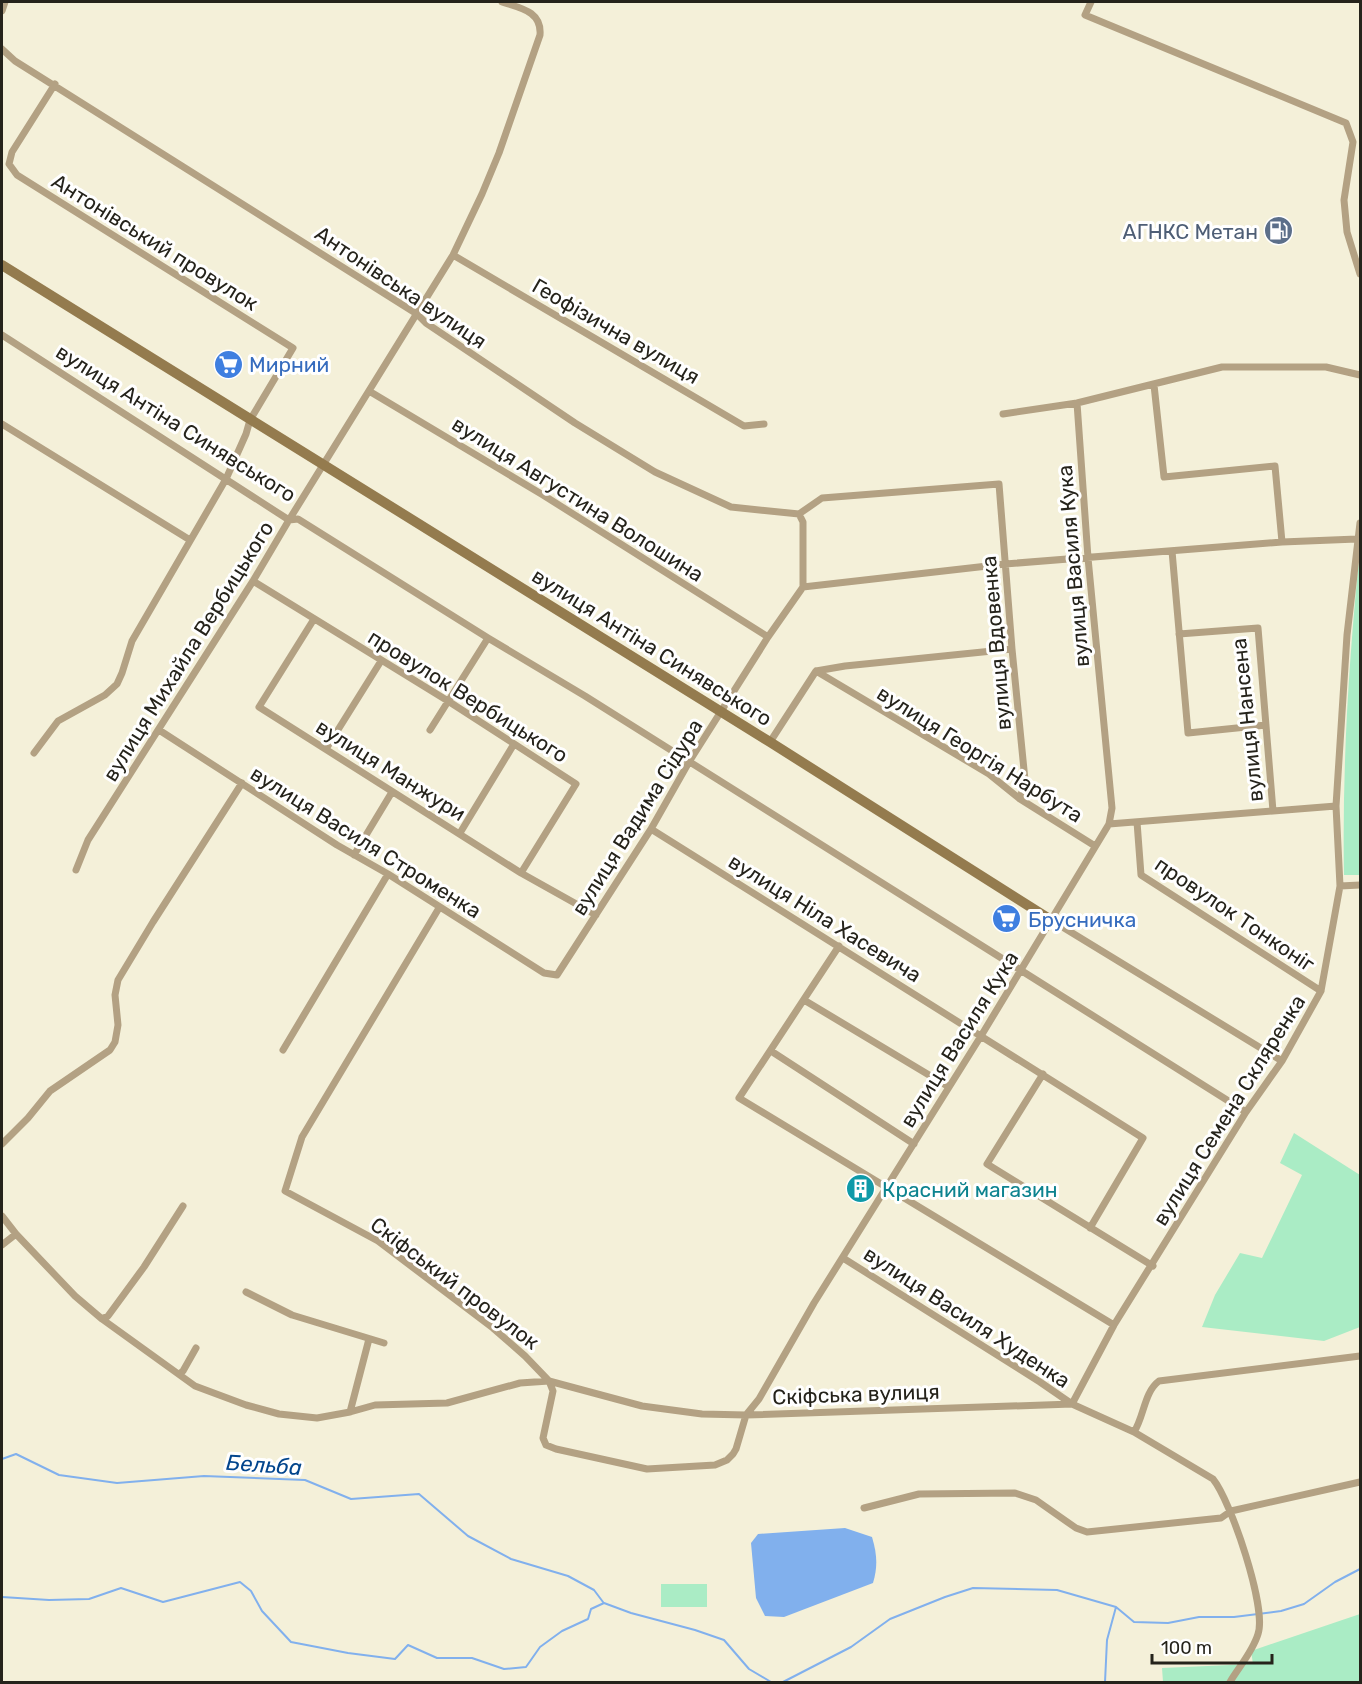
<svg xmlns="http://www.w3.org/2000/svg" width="1362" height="1684" viewBox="0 0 1362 1684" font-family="Rubik,sans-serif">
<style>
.green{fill:#aaecc5}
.water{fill:#81b0ed}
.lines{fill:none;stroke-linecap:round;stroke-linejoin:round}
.stream{stroke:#81b0ed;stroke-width:2}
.street{stroke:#b3a183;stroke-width:7}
.secondary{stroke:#947b4e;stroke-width:10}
.labels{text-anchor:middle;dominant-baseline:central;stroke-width:6;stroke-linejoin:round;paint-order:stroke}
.service-label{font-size:21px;fill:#4e5e75;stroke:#fff;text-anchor:end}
.street-label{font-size:21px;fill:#25231b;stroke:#fff}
.shop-label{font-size:21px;fill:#366cbe;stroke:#fff;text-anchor:start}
.culture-label{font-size:21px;fill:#0d838f;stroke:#fff;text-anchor:start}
.water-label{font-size:22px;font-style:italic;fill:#02458c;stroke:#fff}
</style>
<rect width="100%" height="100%" fill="#f4f0d9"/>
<!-- green -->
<path class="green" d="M1360 549V875H1344C1342 766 1349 657 1360 549Z
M1294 1133 1360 1175V1327L1324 1341 1202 1327 1215 1295 1240 1253 1262 1258 1302 1175 1280 1163Z
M661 1584H707V1607H661Z
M1360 1614V1682H1163L1162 1668 1253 1664 1251 1651Z"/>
<!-- water -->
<path class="water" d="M845 1528 872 1537C877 1554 878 1566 873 1583L784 1617 765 1616 756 1598 751 1543 758 1534Z"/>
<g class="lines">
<!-- stream -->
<path class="stream" d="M2 1459 16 1454 59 1475 117 1483 204 1476 305 1480 351 1499 419 1494 468 1536 511 1559 568 1576 594 1590 603 1602
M2 1597 49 1600 89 1599 121 1588 163 1602 240 1582 251 1591 262 1611 291 1642 348 1653 395 1659 408 1645 437 1658H472L504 1669 526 1667 540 1647 562 1631 588 1619 591 1609 604 1603 631 1613 695 1630 724 1640 749 1669 771 1682
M783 1682 851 1647 890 1619 945 1597 973 1588 1057 1590 1116 1607 1134 1622 1168 1623 1199 1617H1234L1281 1611 1304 1604 1335 1582 1360 1569
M1105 1682 1107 1640 1116 1607"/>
<!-- street -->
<path class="street" d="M1091 2 1085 15 1346 123 1353 142 1344 200 1347 232 1360 274
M2 11 5 2
M2 49 15 61 417 314 426 323 575 423 655 472 731 507 799 514
M453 255 744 426 764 424
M2 335 289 520 298 519 488 638 585 696 1246 1112
M1154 385 1164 477 1275 466 1282 542
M369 391 543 495 768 637
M1003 414 1077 403 1222 367H1326L1360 375
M2 424 190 540
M799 514 822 498 999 484 1012 649 1025 780 1020 799
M1172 551 1188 733 1266 725
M253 581 448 701 576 784 521 873
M803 587 1005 564 1282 542 1357 539
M314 619 259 707 521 873 596 915
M1179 634 1258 628 1273 811
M816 671 989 774 1020 799 1095 846
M159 730 337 845 388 874 544 973 557 975 651 829 689 762 768 637 803 587V522L799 514
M430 730 488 638
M770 742 816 671 845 666 1012 649
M326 749 381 661
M34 753 58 721 105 695 117 684 122 673 132 641 226 479 246 434 250 420 293 348 17 175 9 164 12 152 55 84
M1137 822 1141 875 1321 991
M1109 824 1336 806
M651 829 1143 1138 1090 1228
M460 833 514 744
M354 855 392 792
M76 870 88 840 253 581 289 520 453 255 482 194 499 153 540 35C542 11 520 8 502 2
M1340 886 1360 885
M439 908 302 1137 285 1191 378 1241 493 1328 525 1356 549 1381 642 1406 702 1414 746 1415 1072 1404 1134 1432 1213 1479C1231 1501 1267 1608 1258 1634 1253 1651 1239 1667 1230 1682
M1051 920 1282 1061
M839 946 739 1098 1114 1325
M804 1000 949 1087
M283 1050 388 874
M771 1051 914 1144
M1043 1074 987 1164 1153 1266
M2 1144 28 1118 50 1091 110 1050 115 1042 118 1025 115 995 118 980 153 922 242 783
M2 1216 16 1234 75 1296 102 1319 195 1386 246 1405 279 1414 317 1418 350 1412 375 1405 447 1403 520 1383 549 1381 553 1391 543 1438 546 1445 556 1449 647 1469 715 1465 727 1460 733 1454 736 1449 746 1415 759 1399 814 1303 981 1036 1109 824 1112 808 1088 558 1077 403
M2 1245 16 1234
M843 1258 1040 1382 1072 1404
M246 1292 292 1315 384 1343
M102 1319 108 1316 144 1267 183 1206
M179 1374 183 1371 196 1348
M1072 1404 1114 1325 1246 1112 1282 1061 1321 991 1340 886 1336 806 1347 635 1360 523
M350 1412 369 1339
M1134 1432C1144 1417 1144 1392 1159 1381L1360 1356
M864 1508 919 1494 1015 1493 1036 1500 1076 1528 1087 1532 1221 1518 1231 1511 1360 1482"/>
<!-- secondary -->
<path class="secondary" d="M2 265 770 742 1051 920"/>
</g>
<!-- icons -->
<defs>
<symbol id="fuel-disc" viewBox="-11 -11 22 22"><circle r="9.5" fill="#5c6f8a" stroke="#fff"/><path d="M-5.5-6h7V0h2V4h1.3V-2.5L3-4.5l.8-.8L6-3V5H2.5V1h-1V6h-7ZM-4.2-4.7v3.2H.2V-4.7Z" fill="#fff"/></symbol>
<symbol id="supermarket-disc" viewBox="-11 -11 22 22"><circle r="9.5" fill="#3f7fe0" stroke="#fff"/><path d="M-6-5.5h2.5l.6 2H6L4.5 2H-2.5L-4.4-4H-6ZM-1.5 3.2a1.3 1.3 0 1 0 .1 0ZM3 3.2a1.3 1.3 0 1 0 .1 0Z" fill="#fff"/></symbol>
<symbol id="building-disc" viewBox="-11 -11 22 22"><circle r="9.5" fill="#0f9aa8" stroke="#fff"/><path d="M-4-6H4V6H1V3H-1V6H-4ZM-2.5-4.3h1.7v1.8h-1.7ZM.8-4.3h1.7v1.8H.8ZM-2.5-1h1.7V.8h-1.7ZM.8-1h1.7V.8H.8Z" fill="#fff"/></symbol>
</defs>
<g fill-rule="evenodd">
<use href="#fuel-disc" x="1262" y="214" width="33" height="33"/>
<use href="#supermarket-disc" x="212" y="348" width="33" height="33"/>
<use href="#supermarket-disc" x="990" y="902" width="33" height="33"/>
<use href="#building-disc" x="844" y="1172" width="33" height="33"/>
</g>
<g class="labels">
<!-- service labels -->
<g class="service-label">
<text x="1258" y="231">АГНКС Метан</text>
</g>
<!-- street labels -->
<g class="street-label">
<text transform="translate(155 242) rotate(32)">Антонівський провулок</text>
<text transform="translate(401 287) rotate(34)">Антонівська вулиця</text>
<text transform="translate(616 331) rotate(30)">Геофізична вулиця</text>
<text transform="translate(176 423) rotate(32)">вулиця Антіна Синявського</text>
<text transform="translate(578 499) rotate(32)">вулиця Августина Волошина</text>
<text transform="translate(1073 566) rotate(-95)">вулиця Василя Кука</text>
<text transform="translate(996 643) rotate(-95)">вулиця Вдовенка</text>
<text transform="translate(652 647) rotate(32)">вулиця Антіна Синявського</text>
<text transform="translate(188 651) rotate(-58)">вулиця Михайла Вербицького</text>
<text transform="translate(468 696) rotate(32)">провулок Вербицького</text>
<text transform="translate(1247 720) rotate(-96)">вулиця Нансена</text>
<text transform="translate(980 754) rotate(32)">вулиця Георгія Нарбута</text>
<text transform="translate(391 770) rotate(32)">вулиця Манжури</text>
<text transform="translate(637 817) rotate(-58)">вулиця Вадима Сідура</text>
<text transform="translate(366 842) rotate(32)">вулиця Василя Строменка</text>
<text transform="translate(1235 914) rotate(34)">провулок Тонконіг</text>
<text transform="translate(825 918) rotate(32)">вулиця Ніла Хасевича</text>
<text transform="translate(959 1039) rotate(-58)">вулиця Василя Кука</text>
<text transform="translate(1229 1110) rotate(-58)">вулиця Семена Скляренка</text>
<text transform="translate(455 1283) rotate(37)">Скіфський провулок</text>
<text transform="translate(967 1317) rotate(33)">вулиця Василя Худенка</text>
<text transform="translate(856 1394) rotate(-2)">Скіфська вулиця</text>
</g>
<!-- shop labels -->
<g class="shop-label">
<text x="249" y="364">Мирний</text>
<text x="1028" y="919">Брусничка</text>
</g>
<!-- culture labels -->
<g class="culture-label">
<text x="882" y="1189">Красний магазин</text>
</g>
<!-- water labels -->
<g class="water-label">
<text transform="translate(264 1465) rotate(4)">Бельба</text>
</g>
</g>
<!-- border -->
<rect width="1362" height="1684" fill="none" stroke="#25231b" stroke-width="6"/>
<!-- scale -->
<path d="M1152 1654v9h120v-9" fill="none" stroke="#25231b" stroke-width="3"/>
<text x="1161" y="1654" font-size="18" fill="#25231b" stroke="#ffffff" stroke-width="4.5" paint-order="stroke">100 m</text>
</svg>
